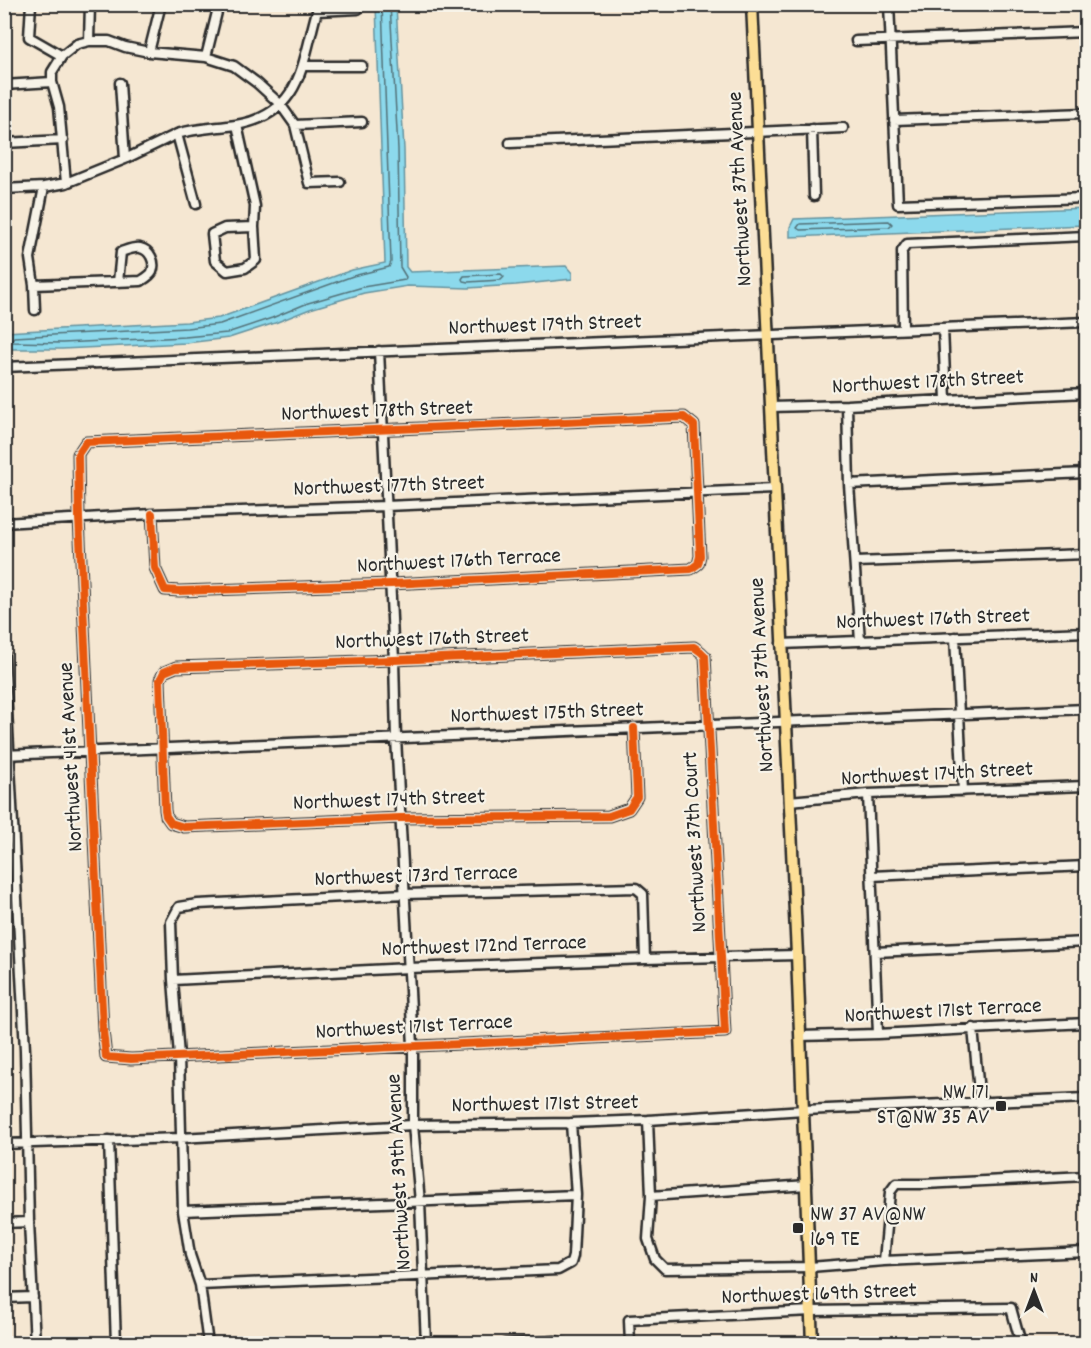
<svg xmlns="http://www.w3.org/2000/svg" width="1091" height="1348" viewBox="0 0 1091 1348" font-family="Dekko,sans-serif">
<style>
.water{fill:#8cd9ec;stroke:#65939f;stroke-width:1.5}
.lines{fill:none;stroke-linecap:round;stroke-linejoin:round}
.shore{stroke:#527178;stroke-width:1.5}
.minor-casing{stroke:#2b2b2b;stroke-width:13}
.major-casing{stroke:#2b2b2b;stroke-width:15}
.minor{stroke:#f7f3e8;stroke-width:8}
.major{stroke:#fcde96;stroke-width:10}
.cycleway-casing{stroke:#f7f3e8;stroke-width:11}
.cycleway{stroke:#e8590c;stroke-width:8}
.poi-dot{fill:#2b2b2b;stroke:#f7f3e8;stroke-width:2}
.labels{text-anchor:middle;dominant-baseline:central;stroke-width:4.5;stroke-linejoin:round;paint-order:stroke}
.street-label{font-size:22px;fill:#2b2b2b;stroke:#f7f3e8}
.poi-label{font-size:22px;fill:#2b2b2b;stroke:#f7f3e8;text-anchor:end}
</style>
<rect width="100%" height="100%" fill="#f5e7d2"/>
<filter id="ink" filterUnits="userSpaceOnUse"><feTurbulence type="fractalNoise" baseFrequency=".0167" numOctaves="2"/><feDisplacementMap in="SourceGraphic" scale="12" xChannelSelector="R" yChannelSelector="G"/><feConvolveMatrix kernelMatrix="1 2 1 2 8 2 1 2 1" color-interpolation-filters="sRGB"/></filter>
<g filter="url(#ink)">
<!-- water -->
<path class="water" d="M376 5H396L404 149 406 267 410 272 566 266 572 273V279L516 285 468 288 408 286 364 293 310 309 275 323 229 338 186 343 62 349H5V332L187 322 219 318 352 270 385 263Z
M1086 208V225L790 237V227L794 219Z
M5 1009 9 1132 5 1136H4Z"/>
<g class="lines">
<!-- shore -->
<path class="shore" d="M382 4 391 262 389 267 353 276 220 324 187 328 14 337 12 339V342L62 343 185 337 227 333 272 318 308 303 363 287 405 280 406 277 400 267 398 149 390 4
M889 221 892 224 889 227 800 230 797 228 800 224Z
M501 274 504 277 501 280 468 282 463 281 462 279 464 276Z"/>
<defs>
<path id="minor" d="M31 4 29 37 62 56
M889 4 898 204 1086 198
M317 11 358 9
M89 41 90 4
M856 41 1086 32
M149 52 161 4
M206 57 219 4
M303 66H362
M120 83 125 159
M4 85 52 82
M894 120 1086 113
M237 125 255 206 254 227
M295 125 362 122
M812 129 814 196
M177 134 196 204
M4 143 63 140
M510 143 843 128
M66 183 59 107 52 82V72L62 56 77 44 89 41H109L125 47 149 52 206 57 234 66 257 83 280 104 295 125 309 183 340 182
M44 187 30 258 34 285 141 281C144 279 150 276 152 272 156 262 150 250 140 248 134 247 127 250 121 252L118 282
M4 189 44 187 66 183 125 159 177 134C196 128 216 128 236 125 302 114 302 63 317 11L318 4
M254 227 256 260 245 268 227 271 215 261 212 234 225 228Z
M34 285 35 310
M943 328 946 400
M903 329 902 251 907 244 1086 236
M379 351 394 660 396 738 413 1045V1125L420 1202 426 1344
M4 367 1086 322
M847 405 849 484 860 641
M771 407 847 405 1086 393
M849 484 1086 473
M152 514 155 568 165 590 179 591 391 584 691 569 698 564 700 556 694 425 684 417 86 442 78 454 79 518 103 1030 106 1057 131 1059 725 1032 705 656 701 652 694 647 394 660 176 667 164 672 160 680 165 810 166 816 171 823 184 827 400 818 609 816 629 809 637 797 634 728
M4 523 152 514 386 506 774 489
M855 562 1086 554
M955 637 963 791
M781 644 1086 632
M4 653 25 1050 29 1222 35 1344
M4 755 1086 709
M868 794 878 1034
M789 801 868 794 1086 786
M872 876 1086 866
M875 952 1086 942
M173 980 409 968 645 959 797 955
M973 1028 980 1103
M800 1036 878 1034 1086 1023
M648 1120 651 1196 648 1239 655 1259 665 1269 810 1267 884 1261 1086 1252
M109 1140 116 1344
M4 1144 180 1138 413 1125 571 1123 648 1120 804 1110 1086 1098
M651 1196 807 1185
M183 1211 576 1195
M4 1223 29 1222
M884 1261 890 1192 896 1184H924L1086 1176
M200 1285 558 1270 571 1263 573 1256 576 1195 571 1123
M4 1298 33 1297
M208 1344 200 1285 190 1255 183 1211 179 1056 173 980 171 922 179 907 198 904 405 894 636 888 643 894 645 959
M505 1344 555 1341 566 1344
M630 1344 629 1320 812 1311 1011 1308 1021 1344"/>
<path id="major" d="M752 4 797 955 812 1344"/>
</defs>
<!-- minor casing -->
<use href="#minor" class="minor-casing"/>
<!-- major casing -->
<use href="#major" class="major-casing"/>
<!-- minor -->
<use href="#minor" class="minor"/>
<!-- major -->
<use href="#major" class="major"/>
<defs>
<path id="cycleway" d="M152 514 155 568 165 590 179 591 391 584 691 569 698 564 700 556 694 425 684 417 86 442 78 454 79 518 103 1030 106 1057 131 1059 725 1032 705 656 701 652 694 647 394 660 176 667 164 672 160 680 165 810 166 816 171 823 184 827 400 818 609 816 629 809 637 797 634 728"/>
</defs>
<!-- cycleway casing -->
<use href="#cycleway" class="cycleway-casing"/>
<!-- cycleway -->
<use href="#cycleway" class="cycleway"/>
</g>
</g>
<!-- markers -->
<g class="poi-dot">
<rect x="995" y="1100" width="12" height="12" rx="3"/>
<rect x="792" y="1222" width="12" height="12" rx="3"/>
</g>
<g class="labels">
<!-- street labels -->
<g class="street-label">
<text transform="translate(741 189) rotate(-93)">Northwest 37th Avenue</text>
<text transform="translate(545 326) rotate(-2)">Northwest 179th Street</text>
<text transform="translate(928 383) rotate(-3)">Northwest 178th Street</text>
<text transform="translate(377 412) rotate(-2)">Northwest 178th Street</text>
<text transform="translate(389 487) rotate(-2)">Northwest 177th Street</text>
<text transform="translate(459 562) rotate(-3)">Northwest 176th Terrace</text>
<text transform="translate(933 620) rotate(-2)">Northwest 176th Street</text>
<text transform="translate(432 640) rotate(-2)">Northwest 176th Street</text>
<text transform="translate(763 675) rotate(-93)">Northwest 37th Avenue</text>
<text transform="translate(547 714) rotate(-2)">Northwest 175th Street</text>
<text transform="translate(72 757) rotate(-93)">Northwest 41st Avenue</text>
<text transform="translate(937 775) rotate(-3)">Northwest 174th Street</text>
<text transform="translate(389 801) rotate(-2)">Northwest 174th Street</text>
<text transform="translate(696 842) rotate(-93)">Northwest 37th Court</text>
<text transform="translate(416 877) rotate(-2)">Northwest 173rd Terrace</text>
<text transform="translate(484 947) rotate(-2)">Northwest 172nd Terrace</text>
<text transform="translate(943 1012) rotate(-3)">Northwest 171st Terrace</text>
<text transform="translate(414 1028) rotate(-3)">Northwest 171st Terrace</text>
<text transform="translate(545 1105) rotate(-1)">Northwest 171st Street</text>
<text transform="translate(400 1172) rotate(-93)">Northwest 39th Avenue</text>
<text transform="translate(819 1295) rotate(-2)">Northwest 169th Street</text>
</g>
<!-- poi labels -->
<g class="poi-label">
<text x="989" y="1093">NW 171<tspan x="989" dy="25">ST@NW 35 AV</tspan></text>
<text x="810" y="1215" text-anchor="start">NW 37 AV@NW<tspan x="810" dy="25">169 TE</tspan></text>
</g>
</g>
<!-- margin -->
<rect width="1091" height="1348" fill="none" stroke="#f7f3e8" stroke-width="24"/>
<rect x="12" y="12" width="1067" height="1324" fill="none" stroke="#2b2b2b" stroke-width="2" filter="url(#ink)"/>
<!-- north arrow -->
<g transform="translate(1034 1291)" stroke="#f7f3e8" stroke-width="4.5" paint-order="stroke">
<path d="M0-4.5L10 22L0 15L-10 22Z" fill="#2b2b2b"/>
<text y="-9" font-size="16" font-weight="bold" text-anchor="middle" fill="#2b2b2b">N</text>
</g>
</svg>
